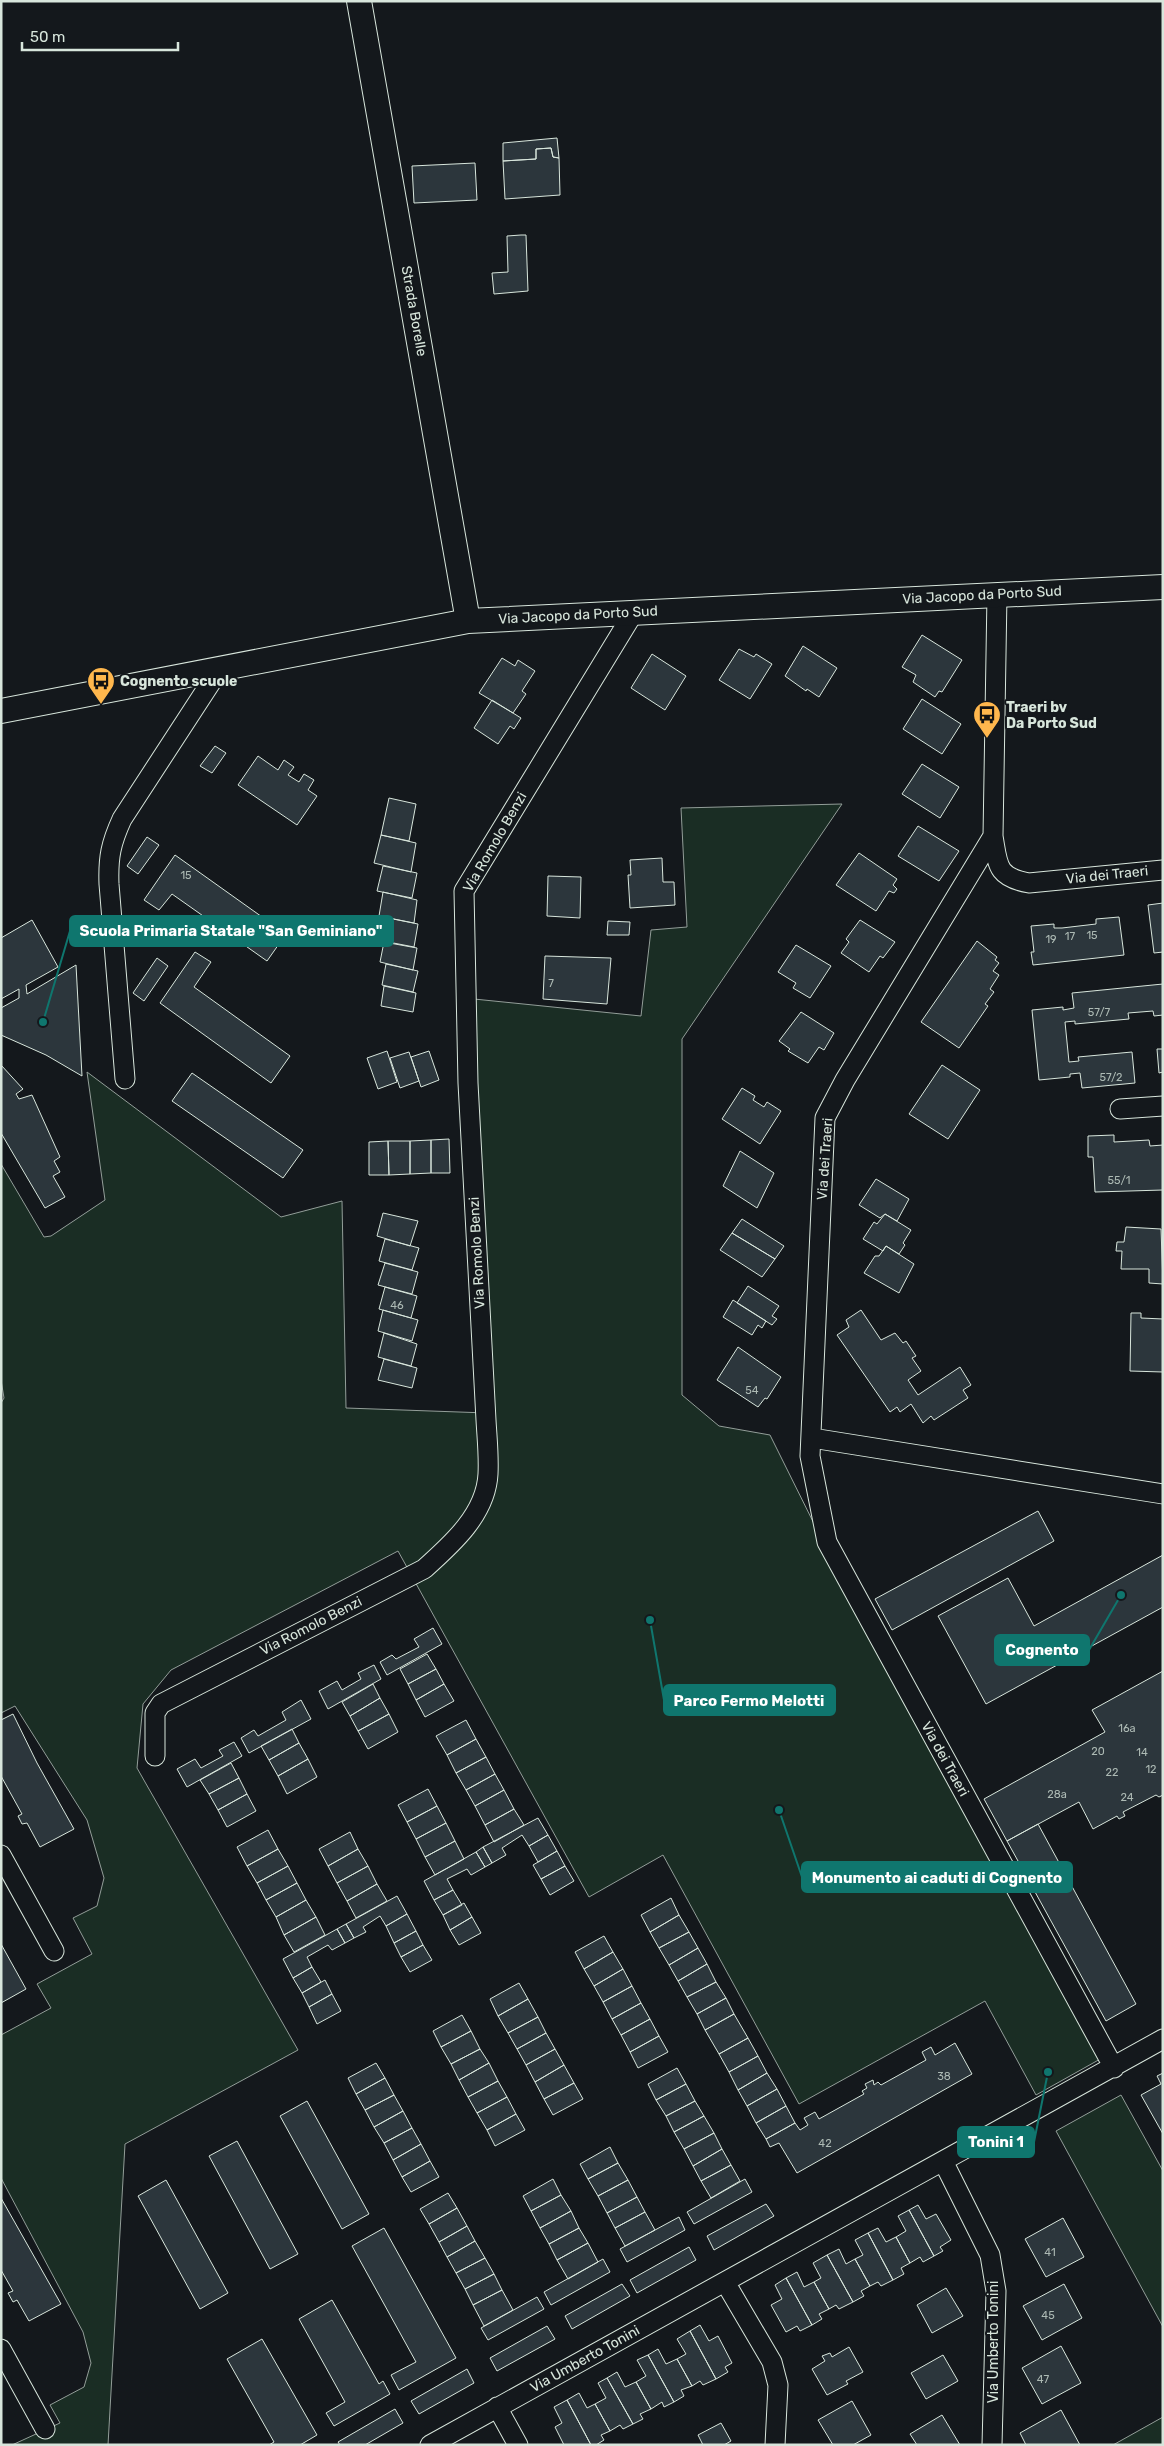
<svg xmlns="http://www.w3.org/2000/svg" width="1164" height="2446" viewBox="0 0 1164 2446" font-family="Rubik,sans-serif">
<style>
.green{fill:#1a2d24;stroke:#939e99}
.building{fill:#2c363c;stroke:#d8e6dc}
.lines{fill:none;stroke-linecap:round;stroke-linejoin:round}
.minor-casing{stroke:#d8e6dc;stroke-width:21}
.tertiary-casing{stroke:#d8e6dc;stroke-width:26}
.minor{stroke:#14181c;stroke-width:19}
.tertiary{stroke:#14181c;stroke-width:24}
.labels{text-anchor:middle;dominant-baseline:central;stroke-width:4;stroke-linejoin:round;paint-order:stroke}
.number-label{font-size:11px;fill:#adbab4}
.street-label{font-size:14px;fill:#d8e6dc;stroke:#14181c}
.poi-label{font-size:14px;font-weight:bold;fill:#d8e6dc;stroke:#14181c;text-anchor:start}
.leader{fill:none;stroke:#0f766e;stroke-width:2}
.callout-dot{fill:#0f766e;stroke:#14181c;stroke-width:2}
.callout{fill:#0f766e;stroke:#0f766e;stroke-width:2}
.callout-label{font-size:15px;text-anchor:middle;font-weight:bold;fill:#fff}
</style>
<rect width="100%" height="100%" fill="#14181c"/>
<!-- green -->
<path class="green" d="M842 804 682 1039V1395L719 1426 770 1435 837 1570 1102 2058 1036 2095 985 2001 799 2104 663 1855 589 1897 398 1551 171 1670 143 1704 137 1768 298 2050 125 2144 108 2445H12L60 2423 50 2405 84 2387 91 2363 83 2332 1 2178V2035L51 2008 37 1984 92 1954 73 1918 97 1906 104 1878 87 1820 15 1706 1 1713V1403L4 1398 1 1380V1164L44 1237 51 1236 105 1200 87 1072 281 1217 342 1201 346 1408 487 1413 474 999 641 1016 651 930 687 927 681 808Z
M1121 2095 1163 2171V2327L1056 2131Z
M1163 2417V2445H1113Z"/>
<!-- building -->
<path class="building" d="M557 138 559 158 553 157 551 148 536 149V159L503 161V143Z
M551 148 553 157 559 158 560 195 505 199 503 161 536 159V149Z
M475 163 477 200 414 203 412 166Z
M521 235H526L528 291 494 294 492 273 508 272 507 236Z
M922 635 962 660 942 692 939 691 935 697 913 682 916 675 902 667Z
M803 646 837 668 819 697 807 689 806 691 785 676Z
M739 649 754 657 756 654 772 664 750 699 719 680Z
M652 654 686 676 665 710 631 688Z
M502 658 515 666 518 660 535 671 522 691 526 694 513 713 479 693Z
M922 699 961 724 942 754 903 729Z
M492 700 521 718 514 729 510 726 498 744 474 728Z
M215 746 226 753 212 773 200 766Z
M258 756 278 770 284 760 294 767 288 775 299 782 304 774 314 780 308 790 317 796 297 825 238 785Z
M922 764 959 787 940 818 902 794Z
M389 798 416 804 409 841 381 835Z
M918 826 959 851 939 881 898 856Z
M381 835 416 843 411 872 374 863Z
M147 837 159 845 138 874 127 866Z
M859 853 897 879 893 885 897 889 894 893 889 891 876 911 836 885Z
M175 855 286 934 267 961 172 894 159 910 144 900Z
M662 858 663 882H674L675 905 630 908 628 875H631L630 860Z
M383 866 417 873 412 898 377 891Z
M548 876 581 877 580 918 547 916Z
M383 892 417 900 414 923 379 916Z
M1163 903V952L1154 953 1148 905Z
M383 917 418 924 414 947 378 940Z
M1119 917 1124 955 1033 965 1031 952H1034L1031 926 1054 924V928H1062L1096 924V919Z
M32 920 58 967 26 985 27 994 76 965 82 1076 46 1055 1 1035V1008L19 998V989L1 999V938Z
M860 920 895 942 883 958 880 956 869 972 841 953 849 942 846 939Z
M608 921 630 922 629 935H607Z
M977 941 997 957 995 960 999 963 993 971 999 975 990 989 994 992 985 1004 988 1006 959 1048 921 1022Z
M384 942 417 948 413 970 380 962Z
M796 945 831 966 810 998 793 988 796 983 778 972Z
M195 952 211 962 194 987 290 1056 271 1083 160 1003Z
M545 956 611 958 607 1004 543 999Z
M157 958 168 966 144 1001 133 993Z
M386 964 418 971 413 992 382 985Z
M1163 984V1015L1154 1016 1153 1011 1128 1013 1129 1019 1075 1024V1021L1065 1022 1069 1062 1079 1061 1078 1057 1132 1052 1135 1083 1082 1088 1080 1073 1070 1074V1077L1039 1080 1032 1010 1063 1007V1010L1074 1008 1072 993Z
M384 986 416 993 413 1012 381 1006Z
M801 1012 834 1033 824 1050 819 1047 808 1063 788 1051 790 1049 779 1041Z
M1157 1049H1163V1072L1159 1073Z
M387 1051 397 1082 378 1089 367 1058Z
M429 1051 439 1080 421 1087 411 1057Z
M409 1052 419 1081 400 1088 390 1058Z
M1 1065 23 1089 16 1094 19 1099 32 1095 60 1157 54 1161 60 1172 53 1176 65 1197 45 1208 1 1133Z
M942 1065 980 1090 948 1139 909 1114Z
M192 1073 303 1150 283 1178 172 1101Z
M742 1088 755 1096 753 1100 764 1107 767 1102 781 1111 760 1144 722 1119Z
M1114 1135V1142L1149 1140 1150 1146 1163 1145V1190L1095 1192 1093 1157H1088V1136Z
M449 1139 450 1173H431V1140Z
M431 1140V1173L410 1174V1141Z
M388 1141H410V1174L389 1175Z
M388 1141 389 1175H369V1142Z
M740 1151 774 1173 757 1208 723 1186Z
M876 1179 909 1199 897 1221 885 1214 880 1218 859 1205Z
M383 1213 418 1221 410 1246 377 1236Z
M885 1214 911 1230 903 1243 905 1245 899 1254 886 1246 883 1251 863 1239 874 1222 877 1224Z
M742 1219 784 1246 775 1259 732 1233Z
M1126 1227 1161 1229 1163 1284 1149 1283V1269H1121L1122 1251H1116L1117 1242H1124Z
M732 1233 775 1259 762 1277 720 1250Z
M385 1239 419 1248 412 1270 379 1261Z
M886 1246 914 1264 899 1293 864 1273 875 1256H879Z
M385 1263 418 1272 412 1294 378 1285Z
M748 1286 779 1306 772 1316 777 1319 772 1325 737 1303Z
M385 1287 417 1296 411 1318 379 1309Z
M733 1300 766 1321 762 1328 758 1325 752 1335 723 1317Z
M383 1310 418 1320 412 1341 378 1331Z
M861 1310 881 1340 895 1333 903 1343 906 1341 916 1356 912 1358 921 1371 908 1380 918 1395 960 1367 971 1385 963 1390 968 1398 934 1420 931 1416 923 1423 911 1404 900 1412 897 1407 890 1412 837 1335 849 1327 846 1320Z
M1131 1313H1141V1318L1163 1319V1372L1130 1371Z
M384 1333 417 1344 411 1366 378 1357Z
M738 1347 781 1377 767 1399 765 1398 758 1407 717 1380Z
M384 1359 417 1368 412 1388 378 1380Z
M1038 1511 1054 1541 892 1630 875 1599Z
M1163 1555V1607L986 1704 938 1616 1008 1578 1034 1626Z
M433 1628 442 1644 387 1675 380 1662 392 1655 396 1659 419 1647 414 1639Z
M427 1654 436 1669 408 1684 400 1669Z
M374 1665 381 1679 328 1709 319 1691 337 1681 342 1690 361 1679 358 1673Z
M436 1669 444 1684 416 1700 408 1684Z
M1163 1671V1795L1159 1797 1156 1795 1123 1812 1125 1816 1119 1819 1117 1816 1093 1829 1079 1802 1007 1841 984 1799 1105 1732 1092 1710Z
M373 1684 380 1698 350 1716 342 1702Z
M444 1684 454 1701 425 1717 416 1700Z
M380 1698 389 1714 358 1731 350 1716Z
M301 1700 311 1719 249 1753 241 1738 254 1730 258 1736 286 1720 282 1712Z
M13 1714 37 1763 74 1829 40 1847 27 1823 22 1824 18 1816 22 1814 1 1776V1720Z
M389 1714 398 1732 368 1749 358 1731Z
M466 1720 476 1739 447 1755 436 1736Z
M292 1729 299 1743 269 1760 261 1746Z
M476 1739 486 1757 456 1773 447 1755Z
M234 1742 242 1756 187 1787 177 1769 195 1759 201 1768 223 1756 219 1750Z
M299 1743 308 1759 278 1776 269 1760Z
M486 1757 495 1774 466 1790 456 1773Z
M308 1759 317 1777 287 1794 278 1776Z
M231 1763 239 1778 209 1794 200 1780Z
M495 1774 504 1790 475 1806 466 1790Z
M239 1778 247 1794 218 1810 209 1794Z
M428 1789 437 1806 407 1822 398 1805Z
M504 1790 514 1809 485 1825 475 1806Z
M247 1794 256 1811 227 1827 218 1810Z
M437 1806 446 1823 416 1839 407 1822Z
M514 1809 524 1825 494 1842 485 1825Z
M538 1818 548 1835 529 1846 522 1835 502 1848 506 1855 492 1863 483 1847Z
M446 1823 455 1841 425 1857 416 1839Z
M1038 1824 1136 2004 1106 2021 1007 1841Z
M268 1830 278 1849 247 1866 237 1847Z
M350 1832 358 1849 328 1866 319 1849Z
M548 1835 557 1851 538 1862 529 1846Z
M455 1841 464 1859 435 1875 425 1857Z
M483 1847 492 1863 485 1867 476 1852Z
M278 1849 288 1866 257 1883 247 1866Z
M358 1849 368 1866 337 1883 328 1866Z
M557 1851 565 1866 541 1879 533 1865Z
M476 1852 485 1867 471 1875 467 1869 447 1879 453 1890 434 1900 424 1881Z
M288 1866 297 1883 266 1900 257 1883Z
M368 1866 377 1884 347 1901 337 1883Z
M565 1866 574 1881 550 1895 541 1879Z
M297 1883 306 1900 276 1917 266 1900Z
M377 1884 387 1901 356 1918 347 1901Z
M453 1890 462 1905 443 1915 434 1900Z
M397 1896 407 1914 386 1926 380 1916 363 1927 366 1932 354 1938 346 1924Z
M671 1898 679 1915 650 1932 641 1915Z
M306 1900 316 1917 284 1935 276 1917Z
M464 1903 472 1917 450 1930 443 1915Z
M407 1914 416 1931 394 1943 386 1926Z
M679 1915 689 1932 659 1948 650 1932Z
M316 1917 325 1935 294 1952 284 1935Z
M472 1917 481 1933 459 1945 450 1930Z
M346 1924 354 1938 345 1943 337 1929Z
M337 1929 345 1943 332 1950 328 1945 307 1957 312 1967 293 1978 283 1959Z
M416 1931 423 1945 401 1957 394 1943Z
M689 1932 698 1948 669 1965 659 1948Z
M604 1936 613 1952 584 1969 575 1952Z
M1 1944 26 1989 1 2003Z
M423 1945 432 1960 410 1972 401 1957Z
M698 1948 707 1964 678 1981 669 1965Z
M613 1952 623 1969 594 1986 584 1969Z
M707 1964 716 1982 687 1997 678 1981Z
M312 1967 321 1982 302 1993 293 1978Z
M623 1969 632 1986 603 2002 594 1986Z
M325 1980 332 1994 309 2007 302 1993Z
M716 1982 726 1998 697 2014 687 1997Z
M519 1983 528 1999 498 2016 490 1999Z
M632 1986 641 2003 612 2019 603 2002Z
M332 1994 341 2011 317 2024 309 2007Z
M726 1998 734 2014 705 2030 697 2014Z
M528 1999 538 2017 508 2033 498 2016Z
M641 2003 650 2019 621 2035 612 2019Z
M734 2014 748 2038 719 2054 705 2030Z
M462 2015 471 2031 441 2047 433 2031Z
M538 2017 546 2033 517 2049 508 2033Z
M650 2019 659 2036 630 2052 621 2035Z
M471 2031 480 2049 451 2064 441 2047Z
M546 2033 555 2049 526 2065 517 2049Z
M659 2036 668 2052 638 2068 630 2052Z
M748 2038 758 2056 729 2072 719 2054Z
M955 2043 972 2074 797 2173 779 2143 770 2147 766 2139 795 2123 800 2130 808 2125 804 2118 815 2112 819 2119 864 2094 862 2091 867 2088 865 2084 873 2080 874 2085 878 2082 881 2085 926 2060 922 2052 931 2047 935 2055Z
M480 2049 489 2063 459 2080 451 2064Z
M555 2049 564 2065 535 2082 526 2065Z
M758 2056 767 2073 738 2090 729 2072Z
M376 2063 385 2078 356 2094 348 2078Z
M489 2063 498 2081 468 2097 459 2080Z
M564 2065 574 2083 544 2099 535 2082Z
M677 2068 686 2084 656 2100 648 2084Z
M767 2073 777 2089 747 2106 738 2090Z
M1163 2073V2134L1141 2095 1161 2084 1157 2076Z
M385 2078 394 2095 365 2110 356 2094Z
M498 2081 507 2097 477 2113 468 2097Z
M574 2083 583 2099 553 2115 544 2099Z
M686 2084 695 2101 666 2116 656 2100Z
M777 2089 786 2106 756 2123 747 2106Z
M394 2095 403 2111 374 2127 365 2110Z
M507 2097 516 2114 487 2130 477 2113Z
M307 2101 369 2214 342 2229 280 2116Z
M695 2101 704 2116 674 2132 666 2116Z
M786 2106 795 2123 766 2139 756 2123Z
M403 2111 412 2128 384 2143 374 2127Z
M516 2114 525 2130 495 2146 487 2130Z
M704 2116 714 2133 684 2149 674 2132Z
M412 2128 421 2144 393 2160 384 2143Z
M714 2133 722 2149 693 2166 684 2149Z
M237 2141 298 2254 270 2269 209 2156Z
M421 2144 430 2161 402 2177 393 2160Z
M610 2147 618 2163 588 2179 580 2164Z
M722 2149 731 2165 701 2181 693 2166Z
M430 2161 439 2177 411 2192 402 2177Z
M618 2163 628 2180 598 2196 588 2179Z
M731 2165 740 2181 711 2198 701 2181Z
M553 2179 561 2195 531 2211 523 2196Z
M745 2179 752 2192 694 2224 687 2212Z
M166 2180 228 2293 200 2309 138 2196Z
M628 2180 637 2197 607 2213 598 2196Z
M448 2193 457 2208 429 2224 420 2209Z
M561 2195 571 2211 540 2228 531 2211Z
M637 2197 645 2212 615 2228 607 2213Z
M1 2198 61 2304 29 2321 17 2300 13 2302 8 2293 13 2291 1 2270Z
M766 2204 774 2216 714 2250 707 2236Z
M918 2205 926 2219 936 2214 951 2240 940 2247 943 2251 934 2256 909 2210Z
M457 2208 467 2226 439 2242 429 2224Z
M909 2210 934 2256 923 2262 920 2257 910 2263 896 2237 906 2231 898 2216Z
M571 2211 579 2228 549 2244 540 2228Z
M645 2212 655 2230 625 2246 615 2228Z
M679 2217 685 2230 627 2262 620 2249Z
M1063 2218 1084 2257 1046 2277 1025 2239Z
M467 2226 475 2241 447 2257 439 2242Z
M384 2228 456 2358 399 2390 391 2375 416 2362 352 2246Z
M579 2228 588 2243 557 2260 549 2244Z
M878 2228 886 2242 896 2237 910 2263 901 2268 904 2274 893 2280 868 2233Z
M868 2233 893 2280 881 2286 878 2282 870 2286 855 2259 863 2255 855 2240Z
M475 2241 485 2258 456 2273 447 2257Z
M588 2243 598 2262 568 2279 557 2260Z
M689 2247 696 2260 637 2293 630 2280Z
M839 2249 846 2264 855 2259 870 2286 861 2291 864 2296 853 2302 827 2255Z
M827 2255 853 2302 839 2309 836 2305 829 2309 814 2282 821 2278 813 2263Z
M485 2258 494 2274 465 2289 456 2273Z
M603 2259 610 2272 551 2305 544 2292Z
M797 2272 804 2287 814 2282 829 2309 819 2314 822 2319 812 2325 786 2278Z
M494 2274 502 2290 473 2305 465 2289Z
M786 2278 812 2325 800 2331 797 2326 786 2332 771 2305 782 2299 775 2285Z
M622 2284 630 2296 572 2329 565 2316Z
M1064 2284 1082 2318 1042 2340 1023 2306Z
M946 2288 963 2316 932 2333 917 2305Z
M502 2290 513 2310 484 2326 473 2305Z
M537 2297 544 2309 488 2340 481 2328Z
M332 2300 379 2384 383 2381 390 2394 334 2426 326 2413 345 2402 299 2319Z
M700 2325 709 2341 718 2336 732 2363 725 2367 728 2372 716 2379 690 2331Z
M547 2326 555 2339 497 2371 490 2358Z
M690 2331 716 2379 703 2385 700 2381 692 2386 677 2359 686 2354 677 2339Z
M262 2339 317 2435 300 2445H269L274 2442 227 2359Z
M1061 2346 1081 2383 1042 2404 1022 2368Z
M849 2347 863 2372 846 2381 848 2384 827 2395 812 2369 825 2361 822 2356 830 2353 832 2357Z
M658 2349 666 2364 677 2359 692 2386 681 2390 684 2396 674 2402 648 2355Z
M648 2355 674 2402 664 2407 662 2402 651 2409 636 2382 646 2376 637 2360Z
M943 2355 958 2381 926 2399 911 2373Z
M467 2369 474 2383 419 2414 411 2401Z
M617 2372 625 2387 636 2382 651 2409 640 2414 643 2419 633 2424 607 2378Z
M607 2378 633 2424 623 2429 620 2425 610 2431 595 2404 606 2398 598 2383Z
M579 2393 587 2408 595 2404 610 2431 601 2435 604 2440 596 2445H591L567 2400Z
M567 2400 591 2445H564L555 2427 562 2423 554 2407Z
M852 2401 871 2435 853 2445H833L818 2420Z
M395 2409 403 2423 365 2445H340L338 2442Z
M1061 2410 1080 2445H1026L1020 2433Z
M942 2415 960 2445H917L910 2434Z
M721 2423 731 2441 724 2445H703L698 2435Z"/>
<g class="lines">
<defs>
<path id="minor" d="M997 594 993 836 845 1080 825 1118 810 1456 827 1542 1114 2068
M993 836C998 865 996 877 1029 883L1163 870
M125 1079 109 884C108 857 111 843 122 819L219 670
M1120 1109 1163 1106
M812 1438 1163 1494
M155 1756V1713L161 1704 424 1569C452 1544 486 1514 488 1474 489 1456 487 1438 486 1420L468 1083 464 891 634 612
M1 1855 54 1951
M943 2161 990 2255 996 2291 992 2445
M725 2282 772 2362 778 2385 775 2445
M1 2349 45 2429
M497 2407 518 2445
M430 2445 1163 2039"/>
<path id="tertiary" d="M359 1 468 621
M1 711 468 621 1163 587"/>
</defs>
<!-- minor casing -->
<use href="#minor" class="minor-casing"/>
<!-- tertiary casing -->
<use href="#tertiary" class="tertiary-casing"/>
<!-- minor -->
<use href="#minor" class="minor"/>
<!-- tertiary -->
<use href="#tertiary" class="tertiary"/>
</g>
<!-- icons -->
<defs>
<symbol id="bus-pin" viewBox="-11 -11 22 30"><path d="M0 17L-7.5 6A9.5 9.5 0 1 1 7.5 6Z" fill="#ffb74d" stroke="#14181c"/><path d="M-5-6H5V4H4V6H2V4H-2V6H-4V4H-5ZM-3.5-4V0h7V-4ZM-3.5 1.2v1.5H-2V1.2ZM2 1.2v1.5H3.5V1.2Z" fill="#111"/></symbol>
</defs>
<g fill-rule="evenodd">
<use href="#bus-pin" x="85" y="665" width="32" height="43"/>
<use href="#bus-pin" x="971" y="699" width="32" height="43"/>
</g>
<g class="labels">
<!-- number labels -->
<g class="number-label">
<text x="186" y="875">15</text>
<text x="1092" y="935">15</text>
<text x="1070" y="936">17</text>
<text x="1051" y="939">19</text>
<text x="551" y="983">7</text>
<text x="1099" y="1012">57/7</text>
<text x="1111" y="1077">57/2</text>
<text x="1119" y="1180">55/1</text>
<text x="397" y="1305">46</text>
<text x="752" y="1390">54</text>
<text x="1127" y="1728">16a</text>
<text x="1098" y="1751">20</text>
<text x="1142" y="1752">14</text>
<text x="1151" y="1769">12</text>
<text x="1112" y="1772">22</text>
<text x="1057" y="1794">28a</text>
<text x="1127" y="1797">24</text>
<text x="944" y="2076">38</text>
<text x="825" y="2143">42</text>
<text x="1050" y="2252">41</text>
<text x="1048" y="2315">45</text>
<text x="1043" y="2379">47</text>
</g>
<!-- street labels -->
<g class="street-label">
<text transform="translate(414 311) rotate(80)">Strada Borelle</text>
<text transform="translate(982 595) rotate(-3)">Via Jacopo da Porto Sud</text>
<text transform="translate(578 615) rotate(-3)">Via Jacopo da Porto Sud</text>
<text transform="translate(495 842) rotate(-60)">Via Romolo Benzi</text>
<text transform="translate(1107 875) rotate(-6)">Via dei Traeri</text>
<text transform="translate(825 1159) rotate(-86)">Via dei Traeri</text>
<text transform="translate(477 1253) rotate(-93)">Via Romolo Benzi</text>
<text transform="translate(311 1626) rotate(-27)">Via Romolo Benzi</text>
<text transform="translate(945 1759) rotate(61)">Via dei Traeri</text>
<text transform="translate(993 2342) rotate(-90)">Via Umberto Tonini</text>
<text transform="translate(585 2359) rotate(-29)">Via Umberto Tonini</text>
</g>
<!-- poi labels -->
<g class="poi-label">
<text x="120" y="681">Cognento scuole</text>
<text x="1006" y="707">Traeri bv<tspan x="1006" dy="16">Da Porto Sud</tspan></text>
</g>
</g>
<!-- callouts -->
<path class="leader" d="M43 1022L70 931M1121 1595L1089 1650M650 1620L664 1700M779 1810L802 1877M1048 2072L1034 2142"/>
<g class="callout-dot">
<circle cx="43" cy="1022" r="5"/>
<circle cx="1121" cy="1595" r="5"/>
<circle cx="650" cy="1620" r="5"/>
<circle cx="779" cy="1810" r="5"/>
<circle cx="1048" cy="2072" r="5"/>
</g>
<g class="callout">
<rect x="70" y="916" width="323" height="30" rx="5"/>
<rect x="995" y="1635" width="94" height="30" rx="5"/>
<rect x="664" y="1685" width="171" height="30" rx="5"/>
<rect x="802" y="1862" width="270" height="30" rx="5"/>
<rect x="958" y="2127" width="76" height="30" rx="5"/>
</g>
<g class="callout-label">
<text x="231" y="936">Scuola Primaria Statale "San Geminiano"</text>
<text x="1042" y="1655">Cognento</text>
<text x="749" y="1706">Parco Fermo Melotti</text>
<text x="937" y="1883">Monumento ai caduti di Cognento</text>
<text x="996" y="2147">Tonini 1</text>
</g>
<!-- border -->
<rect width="1164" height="2446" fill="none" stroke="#d8e6dc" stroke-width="5"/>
<!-- scale -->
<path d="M22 42v8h156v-8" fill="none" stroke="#d8e6dc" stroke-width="2.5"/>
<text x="30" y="42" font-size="15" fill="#d8e6dc" stroke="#14181c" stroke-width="4" paint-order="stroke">50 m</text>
</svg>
